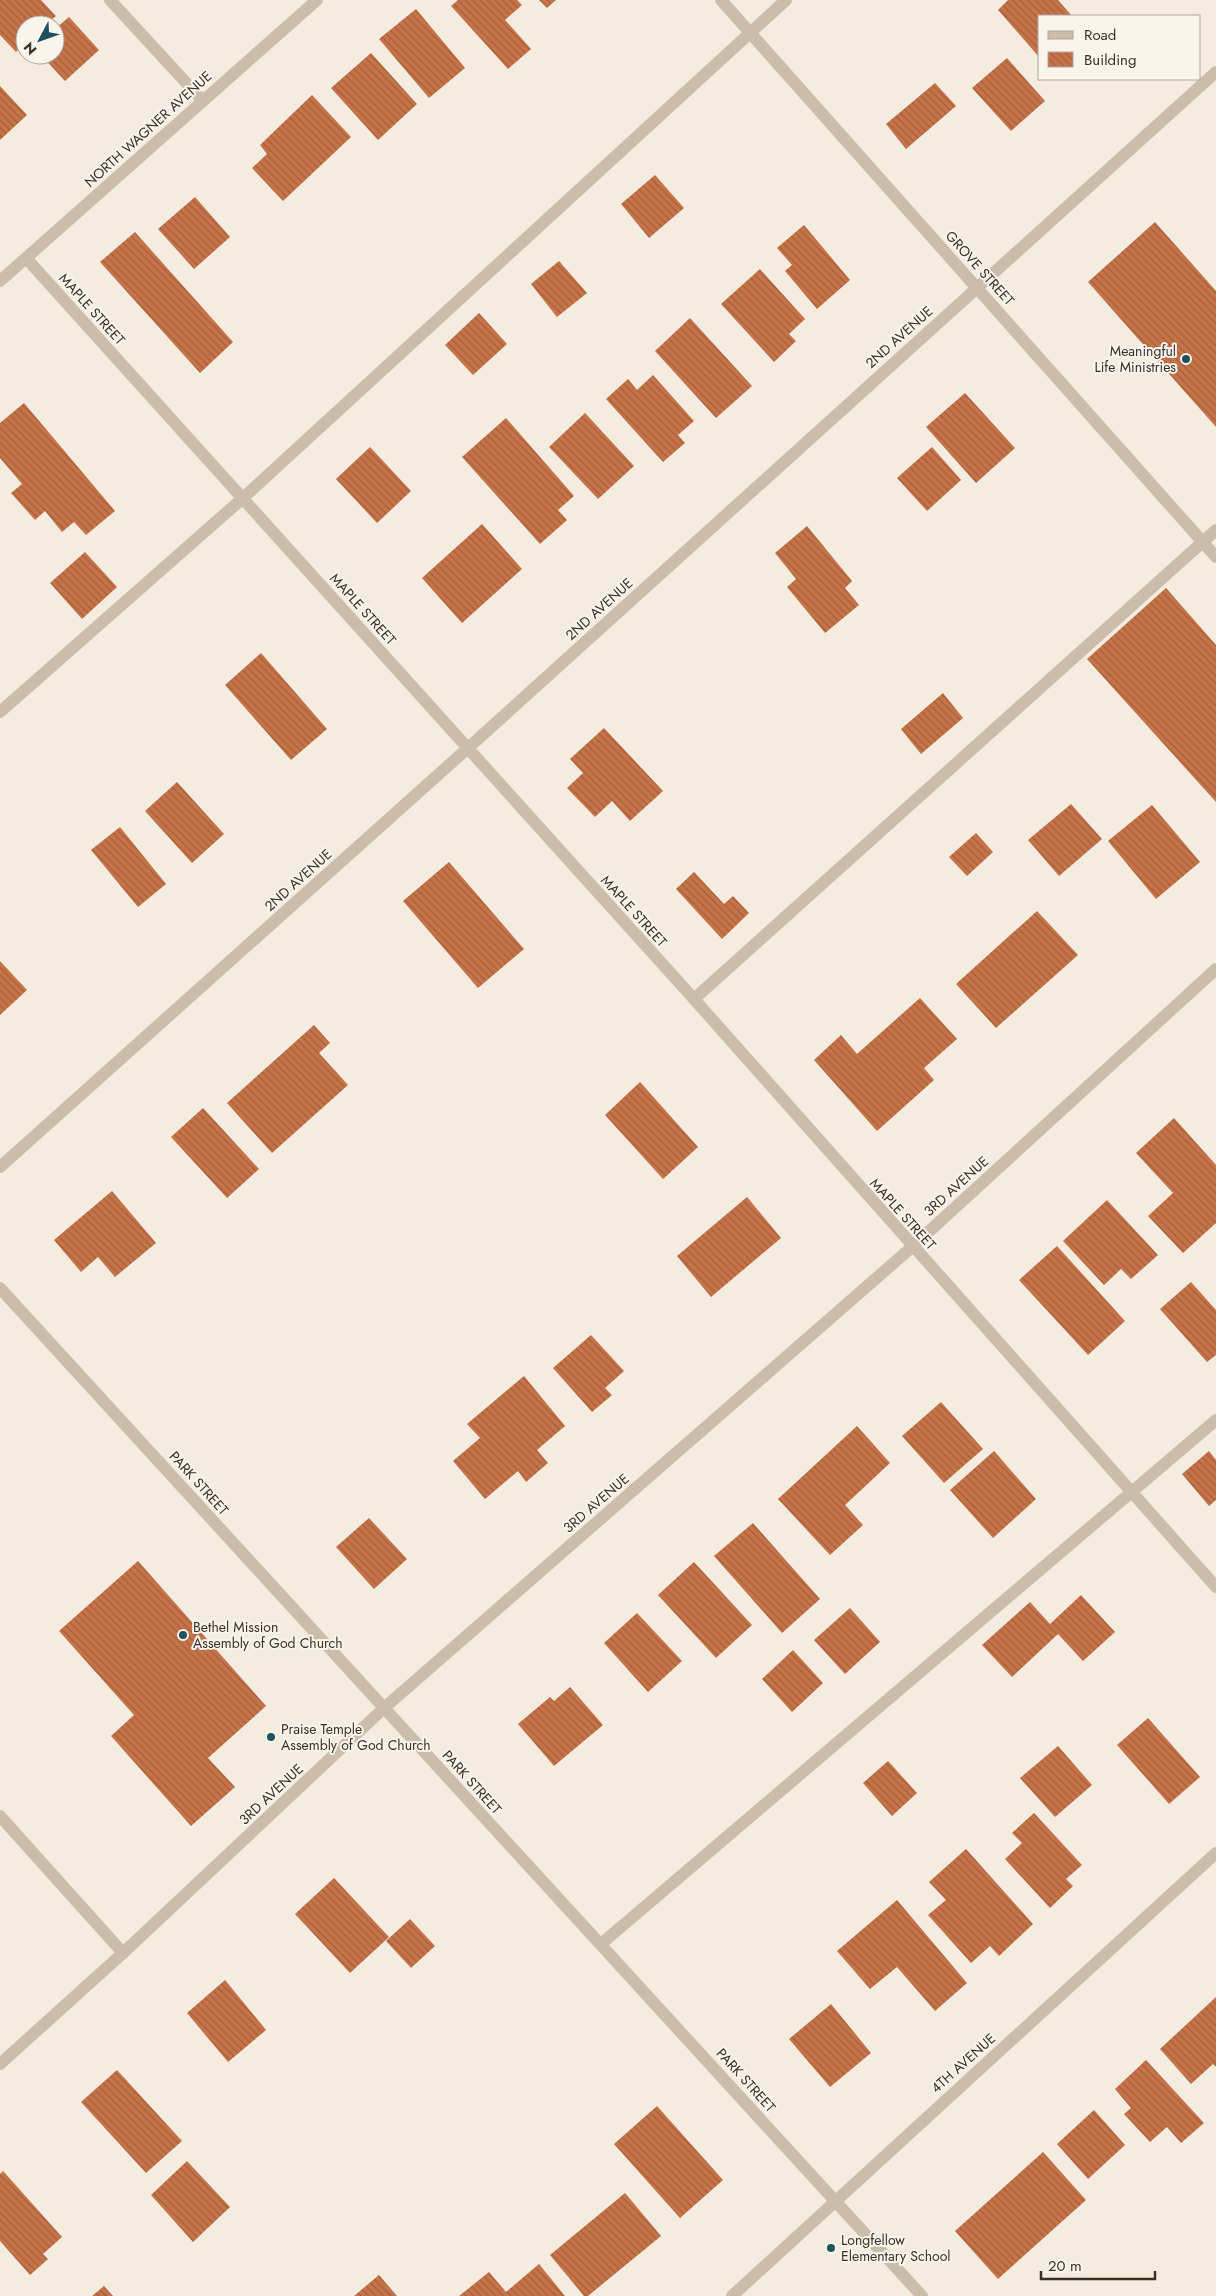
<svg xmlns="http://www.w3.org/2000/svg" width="1216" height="2296" viewBox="0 0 1216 2296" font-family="Jost,sans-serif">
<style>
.building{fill:url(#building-back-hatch)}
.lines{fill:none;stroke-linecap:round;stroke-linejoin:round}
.service{stroke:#ccbdaa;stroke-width:12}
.minor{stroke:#ccbdaa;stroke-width:12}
.poi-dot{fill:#1e525c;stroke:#faf5ec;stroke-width:2}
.labels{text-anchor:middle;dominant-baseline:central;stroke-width:4;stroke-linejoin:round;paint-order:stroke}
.street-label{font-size:14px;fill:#39302a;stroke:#faf5ec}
.poi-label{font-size:14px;fill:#39302a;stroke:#faf5ec;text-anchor:start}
</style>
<defs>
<pattern id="building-back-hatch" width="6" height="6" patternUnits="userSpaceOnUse" patternTransform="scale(1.25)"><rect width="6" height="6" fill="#c77349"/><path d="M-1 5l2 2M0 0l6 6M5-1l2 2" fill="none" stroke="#a35f3d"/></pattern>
</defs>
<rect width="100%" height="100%" fill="#f3ecdf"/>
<!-- building -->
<path class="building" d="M0 0H41L56 16 45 25H25V43L16 52 0 35Z
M458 0H517L522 5 505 20 531 49 508 69 451 6Z
M539 0H556L547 8Z
M1008 0H1058L1072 16H1040V58L998 10Z
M416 9 465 68 429 98 379 39Z
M69 17 99 50 65 81 41 55H55V29Z
M371 53 417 104 378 140 331 88Z
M1007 58 1045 101 1011 131 972 88Z
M935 83 956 106 906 149 886 124Z
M0 86 27 115 0 140Z
M312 95 351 137 283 201 252 168 267 154 260 145Z
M655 175 684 208 649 238 621 204Z
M195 197 230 237 194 269 158 229Z
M1155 222 1216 291V427L1088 282Z
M804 225 850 280 817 309 785 271 792 265 777 248Z
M135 232 233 342 200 373 100 262Z
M559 261 587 293 557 317 531 284Z
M760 269 805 319 789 334 796 341 774 362 721 304Z
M479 313 507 344 473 375 445 345Z
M690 318 752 386 716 418 655 351Z
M653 375 694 421 678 435 685 443 663 462 606 399 628 379 637 390Z
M965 393 1015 448 976 483 926 427Z
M24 403 115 511 86 535 74 522 62 532 45 511 35 520 11 493 22 484 0 458V423Z
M585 413 634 466 598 499 549 447Z
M506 418 574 496 558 510 567 520 540 544 462 457Z
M370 447 411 491 377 523 336 479Z
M932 447 961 480 927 511 897 478Z
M482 524 522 569 462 623 422 578Z
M807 526 852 581 845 588 859 605 825 633 787 587 796 579 775 553Z
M85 552 117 587 82 619 50 583Z
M1166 588 1216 645V802L1087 659Z
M261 653 327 729 291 760 225 685Z
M943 693 963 718 921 754 901 729Z
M604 728 663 791 630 821 612 801 595 817 567 788 583 773 570 759Z
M177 782 224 834 192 863 145 811Z
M1071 804 1102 839 1059 876 1028 840Z
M1152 805 1200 862 1156 899 1108 841Z
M120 827 166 884 138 907 91 850Z
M976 833 993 852 967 876 949 857Z
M449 862 524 949 478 988 403 901Z
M694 872 724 904 733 896 749 913 722 939 676 889Z
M1037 911 1078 955 996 1028 956 984Z
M0 961 27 990 0 1015Z
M920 998 957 1039 924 1068 934 1080 877 1131 814 1060 841 1035 857 1054Z
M314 1025 330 1043 319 1053 348 1085 272 1153 227 1103Z
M640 1082 698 1147 663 1179 605 1115Z
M203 1108 259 1169 227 1198 171 1137Z
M1174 1118 1216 1165V1223L1183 1253 1148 1216 1173 1193 1136 1153Z
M112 1191 156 1243 115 1277 98 1257 81 1272 54 1240Z
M747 1197 781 1238 711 1297 677 1256Z
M1107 1200 1158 1255 1131 1279 1121 1269 1104 1285 1063 1241Z
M1057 1246 1125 1321 1088 1355 1019 1280Z
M1191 1282 1216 1310V1355L1207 1362 1160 1309Z
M591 1335 624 1371 605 1388 612 1395 592 1412 553 1368Z
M524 1376 565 1426 537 1450 548 1463 526 1482 518 1471 485 1499 453 1461 480 1438 467 1424Z
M941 1402 983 1449 944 1483 902 1436Z
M857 1426 890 1463 845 1505 863 1525 830 1555 778 1499Z
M994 1451 1036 1499 993 1538 950 1490Z
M1209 1451 1216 1460V1500L1209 1506 1182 1474Z
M369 1518 407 1559 374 1589 336 1547Z
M753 1523 820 1599 782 1633 714 1556Z
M138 1561 266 1706 208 1758 235 1787 191 1826 111 1736 134 1715 59 1631Z
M694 1562 752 1625 716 1658 658 1595Z
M1081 1595 1115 1632 1083 1661 1058 1634 1012 1677 982 1645 1030 1602 1050 1624Z
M850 1608 880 1642 845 1674 814 1640Z
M637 1613 682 1661 648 1692 604 1643Z
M793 1650 823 1683 792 1712 762 1679Z
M570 1687 603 1725 554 1766 518 1724 550 1697 554 1701Z
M1148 1718 1200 1777 1169 1804 1117 1745Z
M1058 1746 1092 1785 1055 1817 1020 1778Z
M888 1761 917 1793 892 1816 863 1783Z
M1034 1813 1082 1865 1066 1879 1073 1886 1050 1908 1005 1859 1022 1843 1012 1833Z
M966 1849 1033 1924 999 1956 990 1946 971 1963 928 1915 946 1900 929 1882Z
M334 1878 389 1937 350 1973 295 1914Z
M897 1900 967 1983 935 2011 897 1967 870 1989 837 1951Z
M410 1919 435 1946 411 1968 386 1941Z
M225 1980 266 2030 228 2062 187 2013Z
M1216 1997V2067L1213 2064 1191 2084 1160 2049Z
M831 2004 871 2053 830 2087 789 2039Z
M1146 2060 1204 2123 1181 2143 1167 2127 1150 2142 1124 2114 1131 2108 1115 2089Z
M117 2070 182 2141 146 2173 81 2102Z
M657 2106 723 2180 680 2218 614 2144Z
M1094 2110 1125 2145 1088 2179 1057 2144Z
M1043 2152 1086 2200 998 2279 955 2231Z
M187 2161 230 2207 193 2242 151 2195Z
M3 2171 62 2237 43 2254 48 2259 30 2275 0 2241V2174Z
M625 2193 661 2236 588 2296H584L550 2255Z
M539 2264 565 2296H459L489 2272 506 2292Z
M379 2275 397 2296H354Z
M104 2286 113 2296H92Z"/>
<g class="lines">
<!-- service -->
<path class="service" d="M0 712 243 498 786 0
M694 999 1216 530
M0 1816 123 1953
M601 1944 1216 1420"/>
<!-- minor -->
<path class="minor" d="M110 0 203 101
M721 0 1216 557
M26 258 694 999 1216 1587
M0 281 317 0
M0 1167 468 748 1216 72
M0 1288 922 2296
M0 2064 123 1953 384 1708 912 1247 1216 969
M732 2296 1216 1853"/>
</g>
<!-- markers -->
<g class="poi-dot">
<circle cx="1186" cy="359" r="5"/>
<circle cx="183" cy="1635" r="5"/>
<circle cx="271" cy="1737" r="5"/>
<circle cx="831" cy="2248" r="5"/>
</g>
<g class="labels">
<!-- street labels -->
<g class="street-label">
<text transform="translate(148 129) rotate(-42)">NORTH WAGNER AVENUE</text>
<text transform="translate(980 268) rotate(48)">GROVE STREET</text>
<text transform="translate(92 309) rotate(48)">MAPLE STREET</text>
<text transform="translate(899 337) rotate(-42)">2ND AVENUE</text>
<text transform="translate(363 609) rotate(48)">MAPLE STREET</text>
<text transform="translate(599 609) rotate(-42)">2ND AVENUE</text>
<text transform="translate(298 880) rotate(-42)">2ND AVENUE</text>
<text transform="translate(634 911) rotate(48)">MAPLE STREET</text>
<text transform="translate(956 1186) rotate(-42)">3RD AVENUE</text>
<text transform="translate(903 1214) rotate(48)">MAPLE STREET</text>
<text transform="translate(199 1483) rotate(48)">PARK STREET</text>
<text transform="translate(596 1503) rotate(-41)">3RD AVENUE</text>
<text transform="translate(472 1782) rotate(48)">PARK STREET</text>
<text transform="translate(271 1794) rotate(-43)">3RD AVENUE</text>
<text transform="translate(963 2063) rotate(-42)">4TH AVENUE</text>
<text transform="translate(746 2080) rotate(48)">PARK STREET</text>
</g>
<!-- poi labels -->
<g class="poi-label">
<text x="1176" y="351" text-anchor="end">Meaningful<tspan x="1176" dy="16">Life Ministries</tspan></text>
<text x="193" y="1627">Bethel Mission<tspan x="193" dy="16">Assembly of God Church</tspan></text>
<text x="281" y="1729">Praise Temple<tspan x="281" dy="16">Assembly of God Church</tspan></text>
<text x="841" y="2240">Longfellow<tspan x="841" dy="16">Elementary School</tspan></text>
</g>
</g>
<!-- legend -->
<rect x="1038" y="15" width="162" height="65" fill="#faf5ec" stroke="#ada69e"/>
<rect x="1048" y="31" width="25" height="8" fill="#ccbdaa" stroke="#ada69e"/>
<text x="1084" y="40" font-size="15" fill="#39302a">Road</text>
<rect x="1048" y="52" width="25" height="15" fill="url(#building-back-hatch)" stroke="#ada69e"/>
<text x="1084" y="65" font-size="15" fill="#39302a">Building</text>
<!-- north arrow -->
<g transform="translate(40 40) rotate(229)"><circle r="24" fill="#faf5ec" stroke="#ada69e"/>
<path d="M0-4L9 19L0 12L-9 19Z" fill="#1e525c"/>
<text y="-8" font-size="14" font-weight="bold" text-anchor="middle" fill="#39302a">N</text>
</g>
<!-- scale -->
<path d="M1041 2271v8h114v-8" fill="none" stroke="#39302a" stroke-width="2.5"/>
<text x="1048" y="2271" font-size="15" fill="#39302a" stroke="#faf5ec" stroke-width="4" paint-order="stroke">20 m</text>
</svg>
